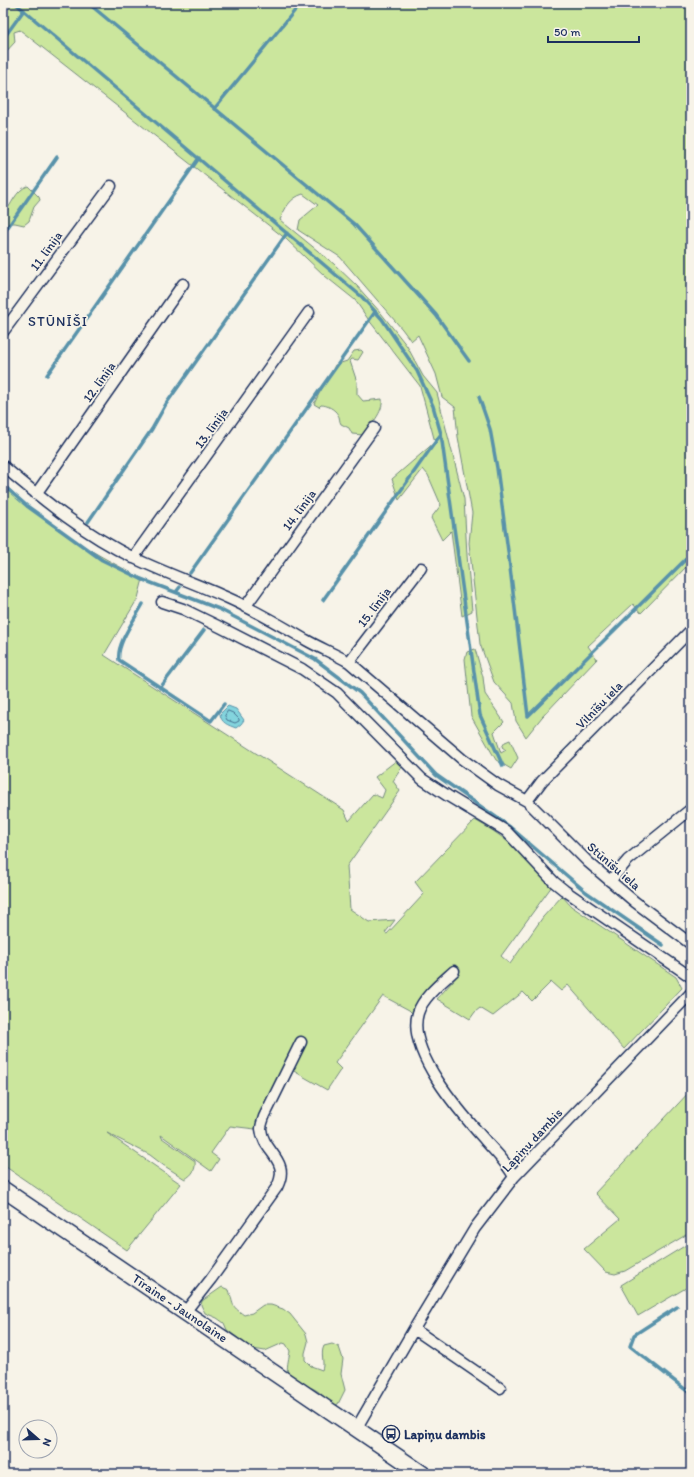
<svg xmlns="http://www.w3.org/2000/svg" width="694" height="1477" viewBox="0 0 694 1477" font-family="Itim,sans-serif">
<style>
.green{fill:#cbe69d;stroke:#738a7e}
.water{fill:#83d4dd;stroke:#5992aa}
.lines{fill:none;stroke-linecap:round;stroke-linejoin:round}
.shore{stroke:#457191;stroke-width:1}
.stream{stroke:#5992aa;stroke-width:3.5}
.minor-casing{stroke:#1b2f5e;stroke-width:13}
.secondary-casing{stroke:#1b2f5e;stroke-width:18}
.minor{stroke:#f7f3e8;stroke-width:10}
.secondary{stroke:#f7f3e8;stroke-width:15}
.labels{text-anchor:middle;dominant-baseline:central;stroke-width:3.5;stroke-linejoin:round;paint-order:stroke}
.street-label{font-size:13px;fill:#1b2f5e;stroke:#f7f3e8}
.poi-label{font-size:13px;font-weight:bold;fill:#1b2f5e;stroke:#f7f3e8;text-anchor:start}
.neighbourhood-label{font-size:14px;letter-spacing:1px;fill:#1b2f5e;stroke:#f7f3e8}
</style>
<rect width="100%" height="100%" fill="#f7f3e8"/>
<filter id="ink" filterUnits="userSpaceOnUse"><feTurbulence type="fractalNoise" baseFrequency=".025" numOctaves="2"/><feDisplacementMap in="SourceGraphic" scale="8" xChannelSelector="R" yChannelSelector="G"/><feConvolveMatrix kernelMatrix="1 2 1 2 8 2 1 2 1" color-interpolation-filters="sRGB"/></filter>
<g filter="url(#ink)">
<!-- green -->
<path class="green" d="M3 3H691V562L641 613 633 604 588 646 597 659 542 717 526 737 516 721 513 703 494 682 480 644 469 543 472 513 458 437 455 407 442 397 436 374 418 335 411 341 402 329 340 257 298 230 300 220 318 205 303 194C290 198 285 208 280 220L334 264 357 286 381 313 407 346 423 376 437 393 464 499 467 555 472 611 462 616 451 531 442 540 431 518 441 505 428 475 423 469 399 500 392 479 435 442 420 386 368 319 355 300 325 276 286 239 20 30 14 32 15 42 3 55Z
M28 186 39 197 40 200 34 207 29 221 24 225 15 223H9L3 232V214C12 206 15 190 28 186Z
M361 350 363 352 358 360 352 359 350 361 357 382V394L363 401 382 399C384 412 370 426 363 435L352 434 349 428 341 424C339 421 340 417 338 415 335 409 327 405 321 405L319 407 314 404C320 390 329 378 335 365L347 361 354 351Z
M3 483C15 494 27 506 40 516 71 541 107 560 143 579L138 598 104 655 344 810 349 821 373 794 382 798 385 790 375 777 397 760 402 767 393 781 400 791 347 866 350 909 369 922 395 920 385 933 387 934 424 894 415 882 475 820C483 825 491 829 499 835 519 849 536 868 552 886L501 956 510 964 543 917 562 896 571 906 676 977 682 988 624 1049 568 985 561 991 551 982 532 1001 523 992 493 1016 480 1008 475 1012 470 1019 437 999 459 974 452 967 415 1016 409 1010 383 996 335 1063 341 1069 327 1090 285 1066 255 1129 230 1126 211 1153 219 1159 211 1171 161 1135 162 1138 195 1161C196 1170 192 1175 185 1179L163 1165 150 1155 107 1133 181 1184 127 1250 3 1165Z
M475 649 483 677 485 694 504 722 494 732 501 753 506 750 502 747 505 742 510 740 518 758 511 769 496 760 471 716 465 659 467 652Z
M691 1090V1232L625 1271 615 1274 606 1272 584 1249 620 1219 595 1193Z
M691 1242V1285L638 1316 621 1285Z
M222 1287 229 1290C234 1305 230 1305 244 1315L252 1313 263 1305H271L283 1309 290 1314 306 1334 308 1342 305 1353V1360L311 1366 322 1370C325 1362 320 1354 324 1346L332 1344 339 1347 343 1359 341 1374 345 1390 338 1404 332 1407C327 1400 322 1393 314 1389 309 1386 304 1388 299 1386 282 1380 288 1364 290 1351L286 1344 283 1343 265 1351 253 1349 227 1330 224 1323 217 1318 205 1313 201 1305 202 1301Z"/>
<!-- water -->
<path class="water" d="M228 706 236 709 244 720 241 724 236 728C228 725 221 723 220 714Z"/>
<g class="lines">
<!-- shore -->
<path class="shore" d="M228 711 233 713 239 719V721L235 723 227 720 225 716Z"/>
<!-- stream -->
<path class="stream" d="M15 3 362 297 382 319 417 371 433 406 441 434 480 715 503 766
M88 3 354 224 436 315 469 361
M3 39 24 10
M214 109 301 3
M3 234 57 157
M47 375 199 158
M479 397 490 429 497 468 508 551 528 716
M3 485 27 506 102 560 141 579 219 609 315 659 360 693 436 775 510 827 586 892 663 945
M88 522 152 429 166 404 287 233
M190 573 375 312
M176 592 180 587
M323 600 441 434
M143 604C135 619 116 644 119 660L211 721 224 704
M160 688 204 630
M528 716 691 554
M677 1307 634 1335 630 1346 691 1394"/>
<defs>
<path id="minor" d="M3 332 111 186
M3 466C43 500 86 535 134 558 165 573 197 584 228 598 255 610 280 625 306 640 320 648 335 654 349 662L462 759 498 785 527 801 588 862 635 902 691 944
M36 494 183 284
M133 558 309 312
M162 602 183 609 220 627 302 669 337 693 422 779 448 796 506 831 554 882 564 890 691 977
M245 607 374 428
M349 662 421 568
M527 801 542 781 691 630
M610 881 628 860 691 809
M454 971C442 982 423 997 418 1013 406 1051 460 1112 484 1139 494 1151 507 1162 514 1177
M185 1312 211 1279 277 1187C291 1159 263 1153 261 1129 261 1125 263 1120 264 1117L301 1042
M414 1329 500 1388
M356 1429 414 1329 475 1228 514 1177 691 993"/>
<path id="secondary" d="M3 1189 423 1474"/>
</defs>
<!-- minor casing -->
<use href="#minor" class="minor-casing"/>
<!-- secondary casing -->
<use href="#secondary" class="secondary-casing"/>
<!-- minor -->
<use href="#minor" class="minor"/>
<!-- secondary -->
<use href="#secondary" class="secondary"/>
</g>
</g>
<!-- icons -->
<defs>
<symbol id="bus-ring" viewBox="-11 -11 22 22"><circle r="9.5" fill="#f7f3e8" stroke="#1b2f5e" stroke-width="1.5"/><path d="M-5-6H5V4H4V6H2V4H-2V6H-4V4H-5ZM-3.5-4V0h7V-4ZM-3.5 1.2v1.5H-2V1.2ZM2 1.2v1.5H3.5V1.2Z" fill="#1b2f5e"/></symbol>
</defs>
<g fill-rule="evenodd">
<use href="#bus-ring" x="381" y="1424" width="20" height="20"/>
</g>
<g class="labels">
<!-- street labels -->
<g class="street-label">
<text transform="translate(46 251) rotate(-54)">11. līnija</text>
<text transform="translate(99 382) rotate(-55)">12. līnija</text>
<text transform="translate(211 428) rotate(-54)">13. līnija</text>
<text transform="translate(299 510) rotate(-54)">14. līnija</text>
<text transform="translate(374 607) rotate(-53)">15. līnija</text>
<text transform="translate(599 705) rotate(-46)">Vilnīšu iela</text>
<text transform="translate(614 866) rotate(41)">Stūnīšu iela</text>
<text transform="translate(532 1140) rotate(-47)">Lapiņu dambis</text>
<text transform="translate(180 1308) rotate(34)">Tīraine - Jaunolaine</text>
</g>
<!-- poi labels -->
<g class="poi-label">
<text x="404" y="1434">Lapiņu dambis</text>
</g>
<!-- neighbourhood labels -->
<g class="neighbourhood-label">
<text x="58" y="321">STŪNĪŠI</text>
</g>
</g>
<!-- margin -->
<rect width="694" height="1477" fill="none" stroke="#f7f3e8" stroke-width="16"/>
<rect x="8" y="8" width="678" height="1461" fill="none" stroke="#1b2f5e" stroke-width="1.5" filter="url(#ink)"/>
<!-- north arrow -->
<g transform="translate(38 1439) rotate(110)"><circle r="19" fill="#f7f3e8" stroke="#9fa5b1"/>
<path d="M0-3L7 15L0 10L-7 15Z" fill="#1b2f5e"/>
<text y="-6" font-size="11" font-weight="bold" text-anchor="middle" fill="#1b2f5e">N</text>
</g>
<!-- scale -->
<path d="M548 36v6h91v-6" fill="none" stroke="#1b2f5e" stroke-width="2"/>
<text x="554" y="36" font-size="12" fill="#1b2f5e" stroke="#f7f3e8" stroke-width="3" paint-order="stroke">50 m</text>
</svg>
